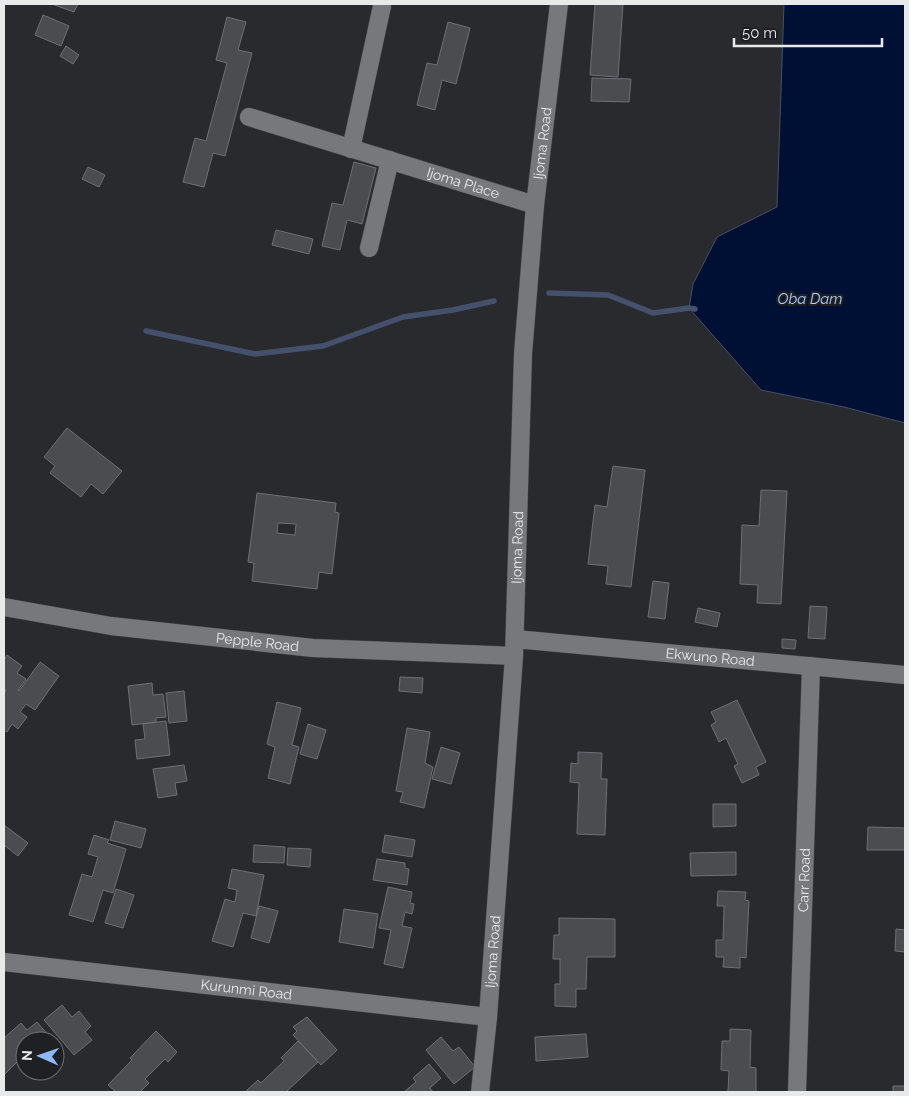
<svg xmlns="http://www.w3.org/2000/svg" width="909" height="1096" viewBox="0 0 909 1096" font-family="Raleway,sans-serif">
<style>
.water{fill:#001035;stroke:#45516c}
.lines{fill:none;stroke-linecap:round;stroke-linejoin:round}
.stream{stroke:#45516c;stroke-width:5.5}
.building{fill:#4a4c50;stroke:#6d7074;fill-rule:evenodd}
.minor-casing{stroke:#444649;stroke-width:19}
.minor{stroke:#76787c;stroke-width:18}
.labels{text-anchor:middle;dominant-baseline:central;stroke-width:4.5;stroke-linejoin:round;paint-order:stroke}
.street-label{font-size:14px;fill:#e7e9eb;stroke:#1e2024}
.water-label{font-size:15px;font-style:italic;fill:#adcefe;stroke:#1e2024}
</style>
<rect width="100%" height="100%" fill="#282a2d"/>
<!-- water -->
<path class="water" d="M784 4H905V423L844 407 761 390 689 308 693 284 717 237 777 207Z"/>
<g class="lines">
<!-- stream -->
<path class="stream" d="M549 293 608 295 653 313 689 308 695 309
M146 331 255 354 323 346 403 317 453 310 494 301"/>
</g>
<!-- building -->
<path class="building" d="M52 4H78L74 12Z
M595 4H623L618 77 590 75Z
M43 15 69 26 61 46 35 35Z
M227 17 246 22 238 50 252 53 225 156 213 153 204 187 183 182 195 138 206 141 227 63 216 60Z
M448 22 470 28 456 84 442 80 435 110 417 105 427 63 437 65Z
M66 46 79 55 73 64 60 56Z
M592 78 631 79 629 102 591 101Z
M354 162 376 168 362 224 347 220 340 250 322 246 332 203 343 205Z
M88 167 105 175 99 187 82 179Z
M276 230 313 239 309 254 272 245Z
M67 428 122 471 103 494 91 484 81 497 50 473 55 466 44 457Z
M613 466 645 470 631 587 606 584 608 566 588 564 595 505 607 507Z
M761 490 787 491 781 604 757 603 758 585 740 584 742 525 759 526Z
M257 493 336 503 335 512 339 513 332 574 319 572 317 589 252 581 254 563 248 562ZM278 523 296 524 295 535 277 533Z
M653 581 669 583 665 619 648 617Z
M810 606 827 607 825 639 808 638Z
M698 608 720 613 717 627 695 622Z
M782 639 796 640 795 649 782 648Z
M7 655 22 666 17 673 26 679 18 690 19 691 40 662 59 676 35 710 26 704 20 712 27 717 18 729 12 724 7 732 4 730V694L6 690 4 689V660Z
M400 677 423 678 422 693 399 691Z
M152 683 153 695 163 694 166 717 156 718V722L132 725 128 686Z
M184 691 187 721 169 723 166 693Z
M737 700 766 762 756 767 759 775 742 783 734 766 738 764 726 738 719 742 711 725 716 722 711 712Z
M277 702 301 708 292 745 299 747 290 784 268 778 275 747 267 744Z
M166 721 170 755 137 759 135 740 145 739 143 724Z
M308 724 326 730 317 759 300 754Z
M407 728 430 732 425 763 433 767 424 808 400 802 403 792 396 791Z
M441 747 460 753 451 784 432 779Z
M578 752 602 753 601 779H607L605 835 577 834 579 783 570 782 571 763 578 764Z
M184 765 187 781 175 783 177 795 158 798 153 769Z
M713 804H736V826L713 827Z
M115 821 146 829 141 848 110 840Z
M4 825 28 843 18 856 4 845Z
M868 827 905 828V850H867Z
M94 835 109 840 107 843 126 849 113 893 103 890 93 922 69 915 82 874 92 877 98 857 88 854Z
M385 835 415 840 412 857 382 852Z
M254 845 285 847 284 863 253 862Z
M288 848 311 849 310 867 287 865Z
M736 852V875L691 876 690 853Z
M377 859 405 863V868L409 869 407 885 373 880Z
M232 869 264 875 256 916 243 913 233 947 212 941 225 899 235 902 237 890 228 888Z
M388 887 412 892 410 903 414 904 412 914 405 912 402 926 412 928 403 968 384 964 391 930 379 928Z
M116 889 134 895 123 928 105 923Z
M718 891 746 892 745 900 749 901 746 958 740 957V968L723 967 724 957H716V940H723L724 906H717Z
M259 906 278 911 269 943 251 938Z
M344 909 378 914 373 948 339 942Z
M559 918 615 919V957H587L586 989H576V1007L555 1006V984H560V959H553L554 935H559Z
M896 929 905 930V952L895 951Z
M62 1005 72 1017 79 1011 91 1026 85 1032 92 1040 74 1055 44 1020Z
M307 1017 337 1050 321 1065 293 1035 297 1031 293 1027Z
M37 1022 48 1035 42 1041H25V1054L4 1075V1038L21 1023 27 1030Z
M730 1029 751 1030 750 1067 756 1068V1092H724L728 1091 729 1071 721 1070 722 1041H730Z
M156 1031 177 1052 168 1062 165 1059 145 1079 149 1083 140 1092H116L108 1085 132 1060 130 1058Z
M586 1034 588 1057 536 1061 535 1037Z
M441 1037 453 1051 459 1047 475 1067 454 1084 426 1050Z
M298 1041 318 1062 286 1092H245L258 1080 261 1083 284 1061 281 1058Z
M429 1064 441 1078 430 1088 433 1092H404L416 1082 413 1078Z
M893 1086H905V1092H893Z"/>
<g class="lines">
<defs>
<g id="minor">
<path id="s1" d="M249 117 535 205"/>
<path d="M351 149 382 6"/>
<path d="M369 248 390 160"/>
<path id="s2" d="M4 607 111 626 313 648 514 656"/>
<path id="s3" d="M515 639 905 675"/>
<path id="s4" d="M4 962 488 1017"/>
<path id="s5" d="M480 1092 488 1017 514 656 523 354 535 205 559 4"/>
<path id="s6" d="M797 1092 811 666"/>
</g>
</defs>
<!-- minor casing -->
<use href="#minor" class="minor-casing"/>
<!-- minor -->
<use href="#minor" class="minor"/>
</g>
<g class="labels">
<!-- street labels -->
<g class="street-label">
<text stroke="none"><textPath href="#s5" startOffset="951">Ijoma Road</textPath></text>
<text stroke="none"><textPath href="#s1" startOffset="224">Ijoma Place</textPath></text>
<text stroke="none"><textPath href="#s5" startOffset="546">Ijoma Road</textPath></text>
<text stroke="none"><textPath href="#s2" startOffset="256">Pepple Road</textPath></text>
<text stroke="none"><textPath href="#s3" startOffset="196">Ekwuno Road</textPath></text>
<text stroke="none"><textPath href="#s6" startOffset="212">Carr Road</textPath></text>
<text stroke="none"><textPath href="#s5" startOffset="141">Ijoma Road</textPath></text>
<text stroke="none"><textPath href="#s4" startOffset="244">Kurunmi Road</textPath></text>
</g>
<!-- water labels -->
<g class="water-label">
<text x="810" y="299">Oba Dam</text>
</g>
</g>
<!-- border -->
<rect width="909" height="1096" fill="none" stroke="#e7e9eb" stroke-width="10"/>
<!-- north arrow -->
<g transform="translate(40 1056) rotate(272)"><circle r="24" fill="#1e2024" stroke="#6e7074"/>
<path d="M0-4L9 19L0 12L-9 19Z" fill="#8bb9fc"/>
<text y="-8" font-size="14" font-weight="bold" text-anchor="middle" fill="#e7e9eb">N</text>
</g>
<!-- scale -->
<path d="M734 38v8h148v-8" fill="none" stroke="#e7e9eb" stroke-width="2.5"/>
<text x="742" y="38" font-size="15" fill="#e7e9eb" stroke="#1e2024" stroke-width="4" paint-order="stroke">50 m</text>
</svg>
